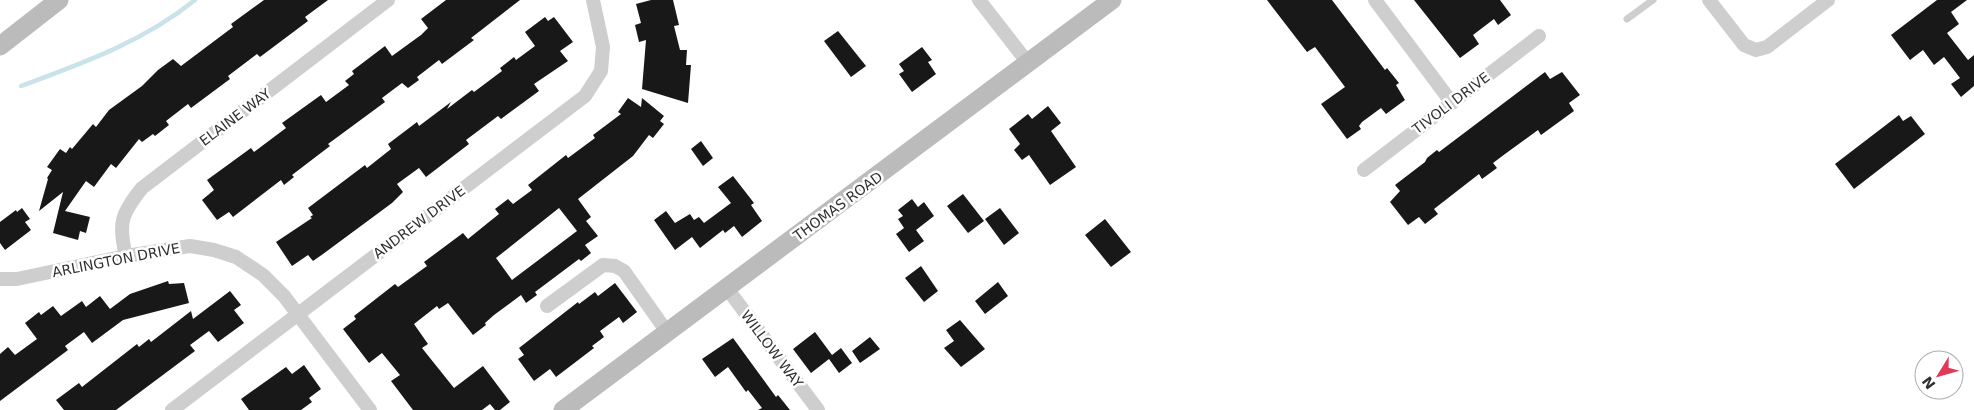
<svg xmlns="http://www.w3.org/2000/svg" width="1974" height="410" viewBox="0 0 1974 410" font-family="'DejaVu Sans',sans-serif">
<style>
.lines{fill:none;stroke-linecap:round;stroke-linejoin:round}
.stream{stroke:#cae2ea;stroke-width:4.5}
.building{fill:#181818;fill-rule:evenodd}
.lane{stroke:#cecece;stroke-width:7}
.street{stroke:#cecece;stroke-width:14}
.secondary{stroke:#bbb;stroke-width:19}
.labels{text-anchor:middle;dominant-baseline:central;stroke-width:5;stroke-linejoin:round;paint-order:stroke}
.street-label{font-size:14px;fill:#313131;stroke:#fff}
</style>
<rect width="100%" height="100%" fill="#fff"/>
<g class="lines">
<!-- stream -->
<path class="stream" d="M21 86C83 63 143 42 195 0"/>
</g>
<!-- building -->
<path class="building" d="M264 0H328L305 17 308 21 260 57 257 54 228 76 230 79 191 108 188 104 166 121 169 125 155 136 153 134 142 142 139 139 116 168 111 164 94 187 86 181 65 211 90 217 86 233 80 231 78 240 53 233 63 192 39 211 48 179 47 178 52 170 47 167 60 149 66 153 70 147 72 149 93 124 96 127 109 110 142 86 158 70 173 59 181 66 233 27 231 24Z
M446 0H520L471 38 474 40 442 64 439 60 417 77 419 80 408 88 402 83 382 98 385 102 328 144 330 146 292 175 294 177 284 185 281 180 233 217 229 212 217 220 202 200 214 190 207 180 251 148 254 152 286 128 282 123 321 95 326 102 349 85 345 81 354 74 352 71 385 46 392 56 421 35 428 28 421 19Z
M651 0H673L679 25 674 26 680 50H687L686 65H691L688 103 642 89 646 40 639 42 635 25 641 23 636 4Z
M1267 0H1332L1385 70 1387 68 1399 83 1396 85 1405 100 1386 114 1381 108 1362 122 1359 126 1361 129 1347 139 1321 104 1345 87 1315 47 1307 52Z
M1414 0H1500L1511 15 1498 25 1494 19 1473 35 1479 44 1460 58Z
M1937 0H1967L1951 12 1959 24 1947 33 1968 60 1974 55V86L1961 97 1951 84 1960 78 1944 57 1934 65 1923 50 1910 60 1891 35Z
M545 17 548 21 554 17 573 42 560 51 568 61 534 84 539 91 501 119 498 116 466 140 469 144 426 177 419 168 397 184 403 192 392 203 323 254 313 261 308 255 292 266 276 242 312 218 310 217 313 215 308 208 365 165 367 168 391 149 388 144 417 122 419 126 451 102 447 109 472 90 474 92 502 71 500 68 514 57 516 60 535 46 525 32Z
M838 31 866 66 851 77 824 41Z
M922 47 932 60 928 62 936 74 912 92 899 74 904 71 899 64Z
M1545 72 1550 79 1562 72 1580 95 1569 103 1574 111 1541 135 1538 130 1505 154 1493 163 1497 168 1482 179 1479 174 1434 209 1438 214 1425 224 1419 217 1408 225 1390 202 1400 191 1395 185 1425 162 1427 158 1437 150 1439 152Z
M628 98 641 107 642 98 664 116 660 121 664 124 653 138 649 135 633 156 578 199 591 217 586 221 598 236 585 245 591 253 581 261 579 259 535 292 537 295 526 303 521 295 494 315 485 323 486 325 473 335 448 303 439 309 437 306 414 324 428 344 422 348 454 388 483 366 510 402 500 410H495L490 404 482 410H413L391 381 400 375 382 353 369 363 343 329 356 319 354 316 395 284 398 287 427 266 424 262 463 233 468 239 489 222 499 214 495 209 508 199 513 204 532 190 528 185 566 155 568 158 595 138 593 135 621 114 618 112ZM559 208 577 231 512 280 496 258Z
M1048 106 1061 123 1051 131 1076 167 1050 185 1029 155 1022 160 1014 150 1020 144 1009 129 1028 114 1032 119Z
M1899 115 1903 121 1911 116 1925 134 1854 189 1835 164Z
M701 141 713 158 703 166 691 149Z
M733 176 754 203 751 205 762 221 742 237 734 226 725 233 723 230 700 248 692 237 675 250 654 220 666 211 675 223 690 214 694 220 699 217 704 223 731 203 718 187Z
M963 194 984 221 968 233 947 206Z
M912 199 918 207 924 202 934 216 916 230 924 241 909 252 896 234 904 228 898 219 903 216 898 210Z
M22 208 30 219 25 222 31 230 5 250 0 243V222L16 210 17 212Z
M1000 208 1019 233 1004 245 985 219Z
M1105 219 1131 252 1111 267 1085 235Z
M921 266 938 291 924 302 905 278Z
M168 281 169 284 184 283 189 303 123 320 92 343 84 332 65 346 68 350 0 401V354L8 347 15 355 37 339 25 323 39 312 41 315 53 306 61 316 82 301 86 307 100 296 110 309 130 294Z
M998 282 1008 296 985 314 975 301Z
M615 283 637 312 623 323 619 317 600 331 604 337 592 346 594 348 556 377 550 369 534 381 518 359 524 355 519 348 578 302 579 304 595 292 598 296Z
M230 291 241 305 234 310 244 323 218 342 209 331 190 345 195 351 116 410H64L56 400 79 383 82 387 137 344 139 347 149 339 151 342 191 311 193 319Z
M960 320 985 349 961 367 944 348 954 341 946 330Z
M815 332 832 355 841 348 852 363 839 373 829 359 811 373 793 349Z
M870 337 880 349 860 363 852 351Z
M733 338 776 397 778 395 790 410H758L762 408 748 390 746 392 728 367 715 377 702 359Z
M304 365 321 389 309 398 312 402 301 410H249L241 399 286 367 292 374Z"/>
<g class="lines">
<!-- lane -->
<path class="lane" d="M1627 19 1653 0"/>
<!-- street -->
<path class="street" d="M979 0 1028 63
M1375 0 1452 103
M1709 0 1744 45 1756 50 1767 47 1828 0
M1364 170 1539 36
M126 256C118 224 121 214 142 188L388 0
M0 279H17L126 256 190 246 214 250 236 257 263 275 284 296 370 410
M726 287 818 410
M547 306 603 265 615 266 624 271 667 332
M172 410 585 96 601 71 603 47 593 0"/>
<!-- secondary -->
<path class="secondary" d="M0 46 59 0
M563 410 1112 0"/>
</g>
<g class="labels">
<!-- street labels -->
<g class="street-label">
<text transform="translate(1451 103) rotate(-37)">TIVOLI DRIVE</text>
<text transform="translate(235 117) rotate(-37)">ELAINE WAY</text>
<text transform="translate(838 206) rotate(-36)">THOMAS ROAD</text>
<text transform="translate(419 222) rotate(-37)">ANDREW DRIVE</text>
<text transform="translate(116 260) rotate(-11)">ARLINGTON DRIVE</text>
<text transform="translate(772 349) rotate(53)">WILLOW WAY</text>
</g>
</g>
<!-- north arrow -->
<g transform="translate(1939 375) rotate(233)"><circle r="24" fill="#ffffff" stroke="#adadad"/>
<path d="M0-4L9 19L0 12L-9 19Z" fill="#e23958"/>
<text y="-8" font-size="14" font-weight="bold" text-anchor="middle" fill="#313131">N</text>
</g>
</svg>
